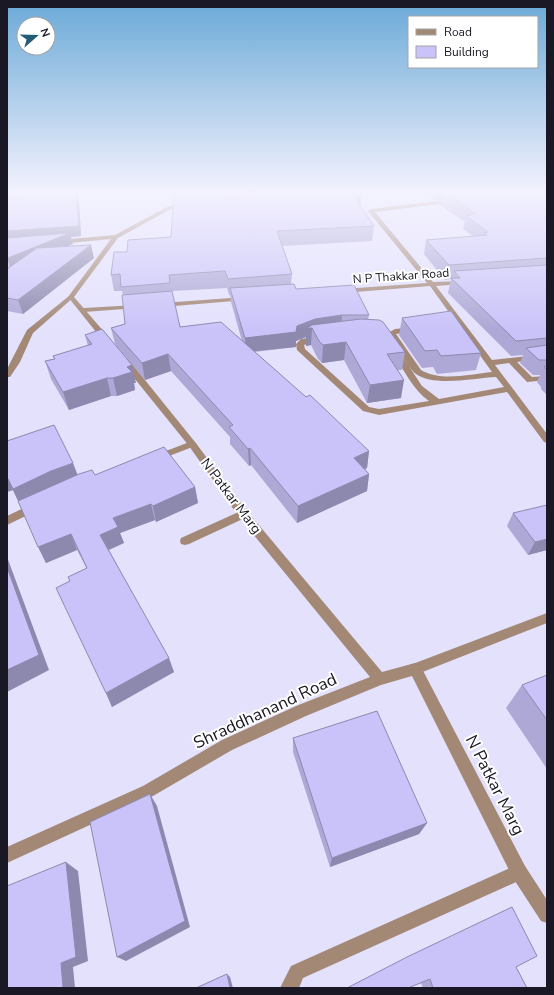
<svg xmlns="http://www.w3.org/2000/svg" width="554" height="995" viewBox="0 0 554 995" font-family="'Nunito Sans',sans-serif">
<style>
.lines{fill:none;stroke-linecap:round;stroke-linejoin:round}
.minor{fill:#a38876;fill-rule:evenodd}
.tertiary{fill:#a38876;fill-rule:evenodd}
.wall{fill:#aea8d6;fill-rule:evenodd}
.shaded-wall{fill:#8d88ae}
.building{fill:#cac3f9;stroke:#8d88ae}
.labels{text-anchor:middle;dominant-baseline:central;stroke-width:4;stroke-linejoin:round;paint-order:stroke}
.far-street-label{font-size:12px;fill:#1a1824;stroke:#fff}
.street-label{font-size:14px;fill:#1a1824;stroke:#fff}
.near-street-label{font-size:17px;fill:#1a1824;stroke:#fff}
</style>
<rect width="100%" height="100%" fill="#e4e1fd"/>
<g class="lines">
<!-- minor -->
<path class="minor" d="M454 199 457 201 456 202 375 212 433 282 465 281V283L463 284 436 286 492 360 547 354V358L517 362 532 377 547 376V380L527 382 509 363 495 365 547 434V443L544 442 507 392 379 415 363 411 297 350 296 344 301 339 321 336V340L304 345 305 349 369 407 379 409 429 401C412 389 404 369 392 353L396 351H399L422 386 439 399 504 387 496 377C476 378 433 387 416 374 408 368 395 343 388 333L395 329 415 327V331L396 334 421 370C441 382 471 374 492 372L430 286 343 293 340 291 343 289 427 283 368 211 371 209Z
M69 296 74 297 33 333 20 362 10 377H7V369L27 330Z
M244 297 247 299 246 300 162 307 159 305 162 303Z
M136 305 138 306V308L84 312 81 310 84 308Z
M192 441 197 444 195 446 156 461 151 458 153 456Z
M34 503 38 504 39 507 38 510 7 525V516Z
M243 510 247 511 248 514 247 517 189 544 185 545 181 544 180 541 181 538Z
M547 613V623L415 675 410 673 409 669 410 665Z
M519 864 525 866 527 872 525 878 303 978 299 988H280L291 966Z"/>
<!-- tertiary -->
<path class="tertiary" d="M184 201 189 202 169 210 118 238 74 297 112 341 111 343H105L68 297 111 239 59 244 56 242 59 240 115 235 165 208Z
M122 359H128L195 442 247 511 382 672 415 663 420 665 525 866 547 900V923L541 921 513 878 412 676 381 685 306 716 232 750 153 796 7 863V847L143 786 222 740 296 706 370 677 239 517 189 446 122 363Z"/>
</g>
<!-- wall -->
<path class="wall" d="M420 191H547V395L541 389V387L537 382 540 375H533L520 363 523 355 511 356 448 293 451 279 445 280 424 254 426 240 473 236 463 229 465 222 440 205 441 200H434Z
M362 192 360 205 374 226 372 241 282 246 292 274 291 284 296 289 369 315 368 320 405 352 402 370H398L401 398 367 403 344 360 322 363 318 359 311 345 306 346V337L296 341V347L254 352 306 397 369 451 367 468 365 469 369 474 367 491 297 523 251 465 249 466 230 444V437L171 371 145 380 115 344 111 328 125 324 123 295 122 291H114L111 275 127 252 171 237 224 197ZM227 288 229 295H230L231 302 242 341 180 327 172 291Z
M7 198 79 201 81 236 71 237 73 244 67 246 94 258 23 314 7 311Z
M402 318 481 353 476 370 437 374 433 367 422 368 399 335Z
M85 335 136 383H134L135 390 117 396H111L69 410 51 379 45 361 54 359 53 356 88 346Z
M7 441 78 475H95L195 487 198 503 156 522 155 520 120 533 124 543 109 550 174 672 112 707 106 693 70 581 87 569 77 550 46 563 13 490 7 492Z
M513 513 547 550 528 555 507 526Z
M547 675V769L506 708 522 685Z
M293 738 427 823 419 834 330 867 293 752Z
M516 967 527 988H423L421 983 347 988Z"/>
<!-- shaded-wall -->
<path class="shaded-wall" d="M76 191 79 201 81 236 71 237 73 244 12 269H11L8 258 7 231Z
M435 191H510L443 192 441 200H434Z
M362 192 360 207 352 194Z
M91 245 94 258 23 314 18 300Z
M342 315 341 330 312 328 311 345 306 346V337L296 341V347L246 352 245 338 297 326 315 319Z
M346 342 344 360 322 363 323 345Z
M168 354 171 371 145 380 142 363Z
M132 365 136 383H134L135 390 117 396 113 378 127 367Z
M107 378 111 396 69 410 63 392Z
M404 380 401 398 367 403 370 385Z
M250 448 251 465 249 466 248 449Z
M369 451 367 468 352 475 354 458Z
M73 463 80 481 21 507 13 490 7 492V476L51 471Z
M369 474 367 491 297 523 298 506Z
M195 487 198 503 156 522 153 506Z
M151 504 155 520 120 533 124 543 106 551 100 535 113 518Z
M71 534 77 550 46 563 38 547Z
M547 539V550L528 555 535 542Z
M7 557 49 670 7 692Z
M169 658 174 672 112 707 106 693Z
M150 794 157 806 190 927 126 961 117 957Z
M427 823 419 834 330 867 332 858Z
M66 862 78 871 88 961 73 967 75 988H63L61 963Z
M227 974 230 977 233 988H230Z"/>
<!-- building -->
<path class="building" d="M76 191 79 226 7 231V198Z
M183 191H219L224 197 255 196 256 191H360L362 192 352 194 374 226 277 231 292 274 228 279 225 271 169 275 170 283 121 287 120 274 111 275 114 252H127L128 240 171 237 174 194Z
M453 191H547V258L449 265 426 240 487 235 484 233 488 232 466 216 476 214 443 192Z
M70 233 8 258 10 267 7 269V238Z
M91 245 18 300 7 298V269L37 248Z
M547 265V338L516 341 451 278H460L454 271Z
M294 284 296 289 354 285 369 315H342L315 319 297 326 296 332 245 338 230 288Z
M172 291 180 327 221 322 306 397 310 395 369 451 354 458 369 474 298 506 250 448 248 449 229 427 233 425 168 354 142 363 111 328 125 324 122 295Z
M451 311 481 353 441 356 437 350 425 351 402 318Z
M361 319 379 320 383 322 405 352 387 354 404 380 370 385 346 342 323 345 319 341 312 328H307L312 325Z
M102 329 132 365 127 367 132 372 113 378H107L63 392 45 361 55 359 53 356 92 344 85 335Z
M547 345V360H539L526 348Z
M547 366V370L544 367Z
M54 425 73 463 51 471 13 489 7 477V441Z
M164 447 195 487 153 506 151 504 113 518 118 527 100 535 169 658 106 693 56 588 70 581 68 577 87 568 71 534 38 547 18 501 79 474 92 470 95 475Z
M547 505V539L535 542 513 513Z
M7 567 39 655 7 670Z
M547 675V720L522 685Z
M377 711 427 823 332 858 293 738Z
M150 794 185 921 117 957 90 822Z
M66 862 76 957 61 963 63 988H7V886Z
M512 907 537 956 516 967 527 988H433L430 979 408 988H347L407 957Z
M227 974 230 988H196Z"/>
<!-- sky -->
<linearGradient id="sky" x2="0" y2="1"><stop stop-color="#6aa9d7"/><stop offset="0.58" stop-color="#f3f2fe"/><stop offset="1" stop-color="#f3f2fe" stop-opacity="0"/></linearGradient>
<rect width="554" height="330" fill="url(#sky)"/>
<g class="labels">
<!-- far-street labels -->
<g class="far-street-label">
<text transform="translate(401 276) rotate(-4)">N P Thakkar Road</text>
</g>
<!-- street labels -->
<g class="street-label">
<text transform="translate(231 496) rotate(53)">N Patkar Marg</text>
</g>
<!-- near-street labels -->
<g class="near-street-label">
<text transform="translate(265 711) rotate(-25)">Shraddhanand Road</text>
<text transform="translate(495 785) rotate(63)">N Patkar Marg</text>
</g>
</g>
<!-- border -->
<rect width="554" height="995" fill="none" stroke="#1a1824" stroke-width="16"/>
<!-- legend -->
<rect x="408" y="16" width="130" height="52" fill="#ffffff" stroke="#a3a3a7"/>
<rect x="416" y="29" width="20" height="6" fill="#a38876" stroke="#a3a3a7"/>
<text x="444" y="36" font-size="12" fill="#1a1824">Road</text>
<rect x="416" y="46" width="20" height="12" fill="#cac3f9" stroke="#a3a3a7"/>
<text x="444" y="56" font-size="12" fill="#1a1824">Building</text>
<!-- north arrow -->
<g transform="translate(36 36) rotate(70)"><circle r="19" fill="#ffffff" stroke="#a3a3a7"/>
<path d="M0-3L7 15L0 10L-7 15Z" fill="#225d75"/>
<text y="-6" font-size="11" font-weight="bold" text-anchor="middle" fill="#1a1824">N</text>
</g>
</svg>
